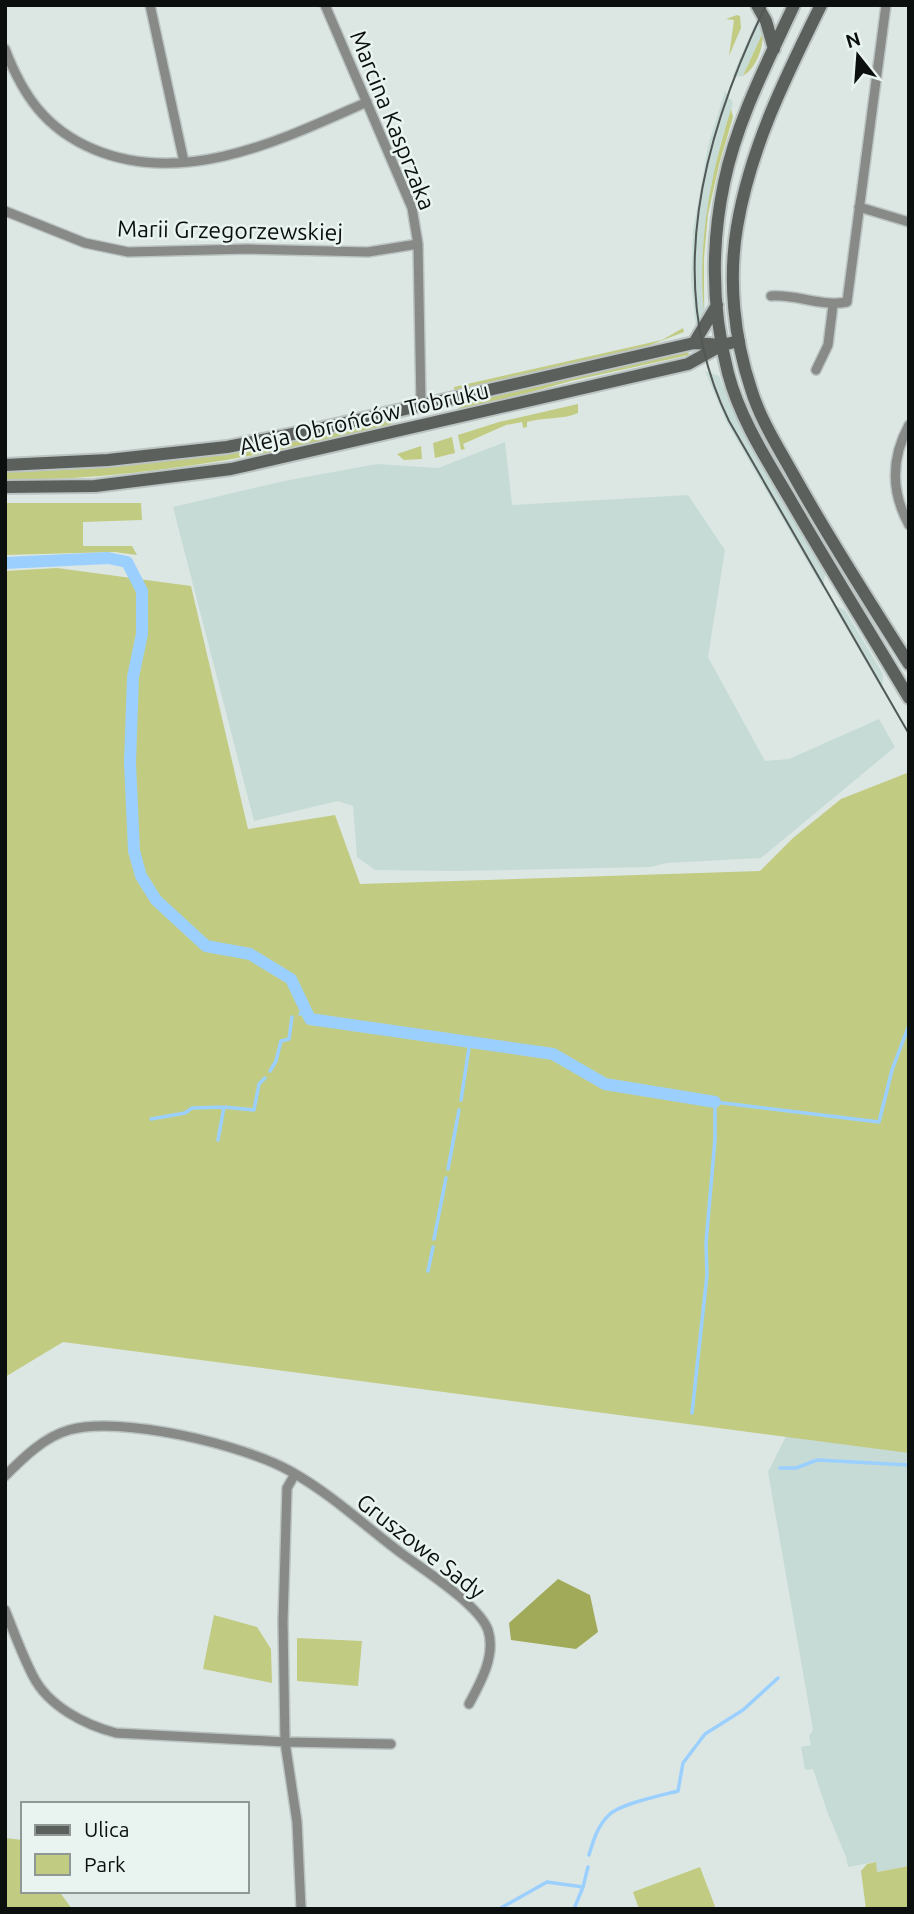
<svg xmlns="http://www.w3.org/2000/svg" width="914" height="1914" viewBox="0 0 914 1914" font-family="Ubuntu,sans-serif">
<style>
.built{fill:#c7dbd6}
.green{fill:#c2cb82}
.forest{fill:#a1aa58}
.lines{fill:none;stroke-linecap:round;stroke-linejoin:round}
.stream{stroke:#9bd0fe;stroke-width:3.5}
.canal{stroke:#9bd0fe;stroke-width:12}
.street-casing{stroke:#bbc4c2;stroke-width:12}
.secondary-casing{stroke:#bbc4c2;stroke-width:16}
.street{stroke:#878a87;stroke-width:9}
.secondary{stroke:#5c605c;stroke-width:12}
.tram{stroke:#515856;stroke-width:2}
.labels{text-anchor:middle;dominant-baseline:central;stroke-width:5;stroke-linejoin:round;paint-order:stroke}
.street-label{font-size:23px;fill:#0b0f0e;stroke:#e9f4f1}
</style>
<rect width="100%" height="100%" fill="#dce7e4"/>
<!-- built -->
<path class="built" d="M759 14 763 32 743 76 732 77Z
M725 91 733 103 721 142 710 196 703 259 705 315 696 328 691 280 693 231 708 146Z
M705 371 719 376 742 430 825 574 823 589 726 421Z
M505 442 512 505 688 495 725 550 708 657 765 761 789 759 879 719 895 747 761 858 667 863 651 867 455 871 375 870 357 857 353 806 338 801 254 821 173 507 284 481 377 464 438 468Z
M832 604 845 610 883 674 882 690Z
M786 1436 909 1451V1866L877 1872 875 1862 848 1867 846 1857 827 1811 813 1769 805 1770 801 1747 811 1745 809 1736 813 1730 768 1472Z"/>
<!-- green -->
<path class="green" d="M737 15 740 16 741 28 729 56 734 20 726 19Z
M763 32C763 49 757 67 743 76Z
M731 109 733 117 719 165 708 214 704 258V311C697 243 711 173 731 109Z
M683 328 684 332 640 349 454 391V387L662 340Z
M688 352 689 355 571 381 459 412 457 404Z
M578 404V413C562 420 544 417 527 422V427L523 428 522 422 506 425 463 444 465 449 461 450 458 435 499 422Z
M380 421 398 425C266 455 141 480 5 480V472C137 470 252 449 380 421Z
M452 437 455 453 435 458 433 443Z
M421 446 422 459 404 460 397 454Z
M5 503H141L142 520 83 522V546H132L137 555 115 552 5 555Z
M57 568 191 586 248 829 335 815 360 884 760 871 793 838 841 799 907 773 909 1453 63 1342 5 1377V571Z
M214 1615 257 1627 271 1649 272 1683 203 1669Z
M297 1638 362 1641 358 1686 297 1681Z
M5 1838 23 1840V1891H59L72 1909H5Z
M876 1862 877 1872 909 1866 907 1909H866L861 1871 867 1864Z
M700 1867 716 1909H639L633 1892Z"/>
<!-- forest -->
<path class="forest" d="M558 1579 590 1595 598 1632 576 1649 511 1640 509 1623Z"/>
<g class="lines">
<!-- stream -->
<path class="stream" d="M300 1014 306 1012
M270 1071 276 1061 281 1041 289 1039 292 1017
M461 1100 470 1041
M151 1119 185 1113 192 1108 224 1107 254 1110 259 1084 265 1078
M218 1140 224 1107
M448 1169 459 1110
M434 1239 446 1178
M428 1271 433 1247
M692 1413 707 1275 706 1243 715 1139V1102L879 1122 892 1070 909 1025
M780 1468H796L817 1460 909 1465
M589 1855C593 1841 598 1825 609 1815 619 1804 663 1795 678 1791L683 1763 705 1734 743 1710 778 1678
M499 1909 547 1882 583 1887
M574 1909 583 1887 588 1867"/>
<!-- canal -->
<path class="canal" d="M5 563 108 558 127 562 142 591V634L133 677 130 763 134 851 141 876 156 900 206 946 250 954 291 979 310 1019 553 1054 605 1084 715 1102"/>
<defs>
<path id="street" d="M150 5 184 162
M325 5 412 208 418 244 421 405
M5 49C23 96 46 129 93 149 185 188 283 139 367 102
M859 207 909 222
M5 211 85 243 128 252 247 249 368 252 418 244
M771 296C797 294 821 307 847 302L886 5
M816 370 828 345 833 305
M909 425C891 458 891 492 909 525
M295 1474 287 1488 283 1621 285 1742 297 1822 301 1909
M5 1476C23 1458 44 1437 69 1430 120 1415 244 1445 290 1471 330 1493 365 1526 401 1553 424 1570 479 1605 488 1630 496 1655 481 1682 469 1704
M5 1610C14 1632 22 1655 33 1676 48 1706 85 1725 116 1733L285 1742 391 1744"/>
<path id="secondary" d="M757 5 766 21 774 49
M794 5C767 63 737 120 724 183 711 245 712 311 728 373 740 419 767 460 791 501 829 567 870 632 909 698
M821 5C786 76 750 148 737 227 728 280 734 338 751 389 760 419 778 447 793 474 829 539 869 601 909 664
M694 343 717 305
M5 465 108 460 227 447 318 429 694 343 722 345
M5 487 95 486 231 469 688 364 722 345 739 341"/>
</defs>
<!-- street casing -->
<use href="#street" class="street-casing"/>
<!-- secondary casing -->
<use href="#secondary" class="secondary-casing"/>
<!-- street -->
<use href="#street" class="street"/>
<!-- secondary -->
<use href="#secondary" class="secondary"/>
<!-- tram -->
<path class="tram" d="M766 5C703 135 662 284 729 421L909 734"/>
</g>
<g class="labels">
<!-- street labels -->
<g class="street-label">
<text transform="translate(393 120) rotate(68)">Marcina Kasprzaka</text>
<text transform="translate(230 230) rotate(1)">Marii Grzegorzewskiej</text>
<text transform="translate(364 418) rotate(-13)">Aleja Obrońców Tobruku</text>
<text transform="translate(421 1546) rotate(38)">Gruszowe Sady</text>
</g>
</g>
<!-- border -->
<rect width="914" height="1914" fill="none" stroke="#0b0f0e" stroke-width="14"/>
<!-- legend -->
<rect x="21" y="1802" width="228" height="91" fill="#e9f4f1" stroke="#909896" stroke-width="2"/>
<rect x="35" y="1825" width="35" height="10" fill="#5c605c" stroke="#909896" stroke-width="2"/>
<text x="84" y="1837" font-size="21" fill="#0b0f0e">Ulica</text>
<rect x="35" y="1854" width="35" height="21" fill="#c2cb82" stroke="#909896" stroke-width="2"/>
<text x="84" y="1872" font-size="21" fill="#0b0f0e">Park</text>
<!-- north arrow -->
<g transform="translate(858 56) rotate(343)" stroke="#e9f4f1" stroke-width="5" paint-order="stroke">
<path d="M0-5L12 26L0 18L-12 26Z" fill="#0b0f0e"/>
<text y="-10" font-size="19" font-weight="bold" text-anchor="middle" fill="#0b0f0e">N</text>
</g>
</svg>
